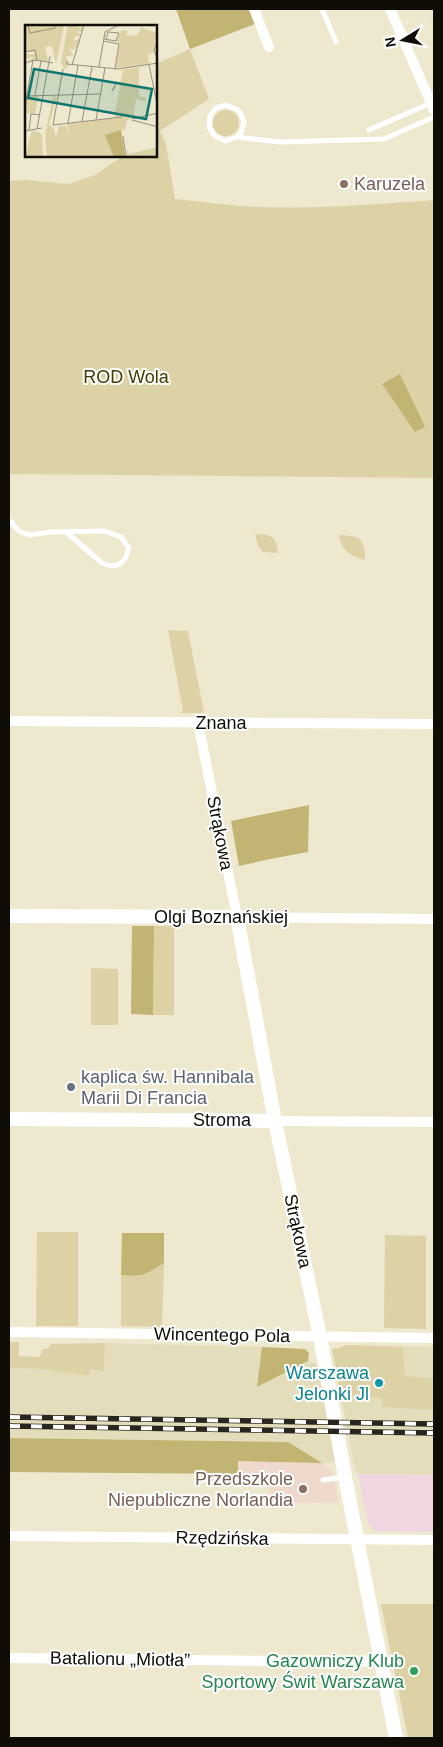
<svg xmlns="http://www.w3.org/2000/svg" width="443" height="1747" viewBox="0 0 443 1747" font-family="Helvetica,sans-serif">
<style>
.built{fill:#e4ddbc}
.industrial{fill:#efd6e0}
.education{fill:#efd9cc}
.green{fill:#dcd2a6}
.forest{fill:#c2b472}
.lines{fill:none;stroke-linecap:round;stroke-linejoin:round}
.lane{stroke:#fff;stroke-width:5}
.street{stroke:#fff;stroke-width:10}
.secondary{stroke:#fff;stroke-width:14}
.rail-casing{stroke:#29271d;stroke-width:5.5}
.rail{stroke:#fff;stroke-width:4;stroke-dasharray:11;stroke-linecap:butt}
.education-dot{fill:#8d6e63;stroke:#fff;stroke-width:2}
.worship-dot{fill:#6b7280;stroke:#fff;stroke-width:2}
.culture-dot{fill:#0f9aa8;stroke:#fff;stroke-width:2}
.leisure-dot{fill:#2e9e5b;stroke:#fff;stroke-width:2}
.labels{text-anchor:middle;dominant-baseline:central;stroke-width:4;stroke-linejoin:round;paint-order:stroke}
.education-label{font-size:18px;fill:#785e54;stroke:#fff;text-anchor:start}
.park-label{font-size:18px;fill:#463b04;stroke:#fff}
.street-label{font-size:18px;fill:#0f0d05;stroke:#fff}
.worship-label{font-size:18px;fill:#5b616d;stroke:#fff;text-anchor:start}
.culture-label{font-size:18px;fill:#0d838f;stroke:#fff;text-anchor:end}
.leisure-label{font-size:18px;fill:#27864d;stroke:#fff;text-anchor:end}
.inset-road{fill:none;stroke:#95907e;stroke-width:1}
.view{fill:#0f766e;fill-opacity:0.15;stroke:#0f766e;stroke-width:2.5}
.inset-edge{fill:none;stroke:#0f0d05;stroke-width:2.5}
</style>
<rect width="100%" height="100%" fill="#eee8cf"/>
<!-- built -->
<path class="built" d="M105 1343 262 1347 258 1387 308 1361 317 1364 335 1462 322 1463 288 1442 9 1438V1368L44 1369 89 1376V1369L104 1370Z
M345 1345 434 1347V1475L358 1474 355 1469 332 1349 340 1348Z"/>
<!-- industrial -->
<path class="industrial" d="M358 1474 434 1475 433 1532 375 1531 368 1524Z"/>
<!-- education -->
<path class="education" d="M238 1461 322 1463 331 1470 333 1475 339 1502 270 1504V1474H238Z"/>
<!-- green -->
<path class="green" d="M190 49 209 99 160 131 166 144 175 199C196 201 218 204 239 206 304 210 369 205 434 200V478L9 474V181L26 180 68 184 95 175 123 156H156V65L158 63Z
M213 123a13 13 0 1 1 26 0a13 13 0 1 1-26 0Z
M255 534C272 535 276 535 278 553L263 552 258 546Z
M339 535C360 536 365 538 365 560 350 556 342 551 339 535Z
M168 630 188 631 204 713H179L183 711Z
M154 926H174V1015H153Z
M91 968 118 969V1025H91Z
M37 1232H78V1326H36Z
M385 1235 426 1236V1329L384 1328Z
M164 1263 162 1327 121 1326V1275C145 1277 144 1275 164 1263Z
M9 1342H19V1356L40 1357 42 1349H47L51 1344 105 1343 104 1371 89 1369V1376L44 1369 9 1368Z
M345 1345 403 1347 405 1376 434 1379V1410L383 1407 382 1398 341 1395 332 1349 340 1348Z
M381 1604H434V1738H408Z"/>
<!-- forest -->
<path class="forest" d="M176 9H249L255 24 190 49Z
M400 374 425 427 415 432 382 384Z
M309 805 308 852 270 859 239 866 231 821Z
M132 926H154L153 1015 131 1014Z
M122 1233H164V1263C144 1275 145 1277 121 1275Z
M262 1347 305 1349 309 1353 308 1361 257 1387Z
M9 1438 288 1442 322 1463 238 1461V1474L9 1472Z"/>
<g class="lines">
<!-- lane -->
<path class="lane" d="M322 9 336 42
M369 130 431 103
M237 137 241 133 244 122 240 112 236 109 226 105 216 108 210 116 209 127 215 136 225 141 237 137 280 142 384 139 434 117
M9 520 19 531 29 535 51 532 105 531 121 537 129 548C126 563 117 570 102 563L66 532
M323 1480 344 1477"/>
<!-- street -->
<path class="street" d="M254 9 269 47
M390 9 434 110
M9 721 434 724
M198 723 237 917 434 919
M275 1121 434 1122
M9 1332 434 1338
M9 1536 434 1540
M9 1658 361 1662 381 1660"/>
<!-- secondary -->
<path class="secondary" d="M9 916 237 917 275 1121 320 1337 345 1477 396 1738
M9 1119 275 1121"/>
<defs>
<path id="rail" d="M9 1417 434 1424
M9 1426 434 1433"/>
</defs>
<!-- rail casing -->
<use href="#rail" class="rail-casing"/>
<!-- rail -->
<use href="#rail" class="rail"/>
</g>
<!-- markers -->
<g class="education-dot">
<circle cx="344" cy="184" r="5"/>
<circle cx="303" cy="1489" r="5"/>
</g>
<circle class="worship-dot" cx="71" cy="1087" r="5"/>
<circle class="culture-dot" cx="379" cy="1383" r="5"/>
<circle class="leisure-dot" cx="414" cy="1671" r="5"/>
<g class="labels">
<!-- education labels -->
<g class="education-label">
<text x="354" y="184">Karuzela</text>
<text x="293" y="1479" text-anchor="end">Przedszkole<tspan x="293" dy="21">Niepubliczne Norlandia</tspan></text>
</g>
<!-- park labels -->
<g class="park-label">
<text x="126" y="377">ROD Wola</text>
</g>
<!-- street labels -->
<g class="street-label">
<text x="221" y="723">Znana</text>
<text transform="translate(220 833) rotate(79)">Strąkowa</text>
<text x="221" y="917">Olgi Boznańskiej</text>
<text x="222" y="1120">Stroma</text>
<text transform="translate(298 1231) rotate(78)">Strąkowa</text>
<text transform="translate(222 1335) rotate(1)">Wincentego Pola</text>
<text transform="translate(222 1538) rotate(1)">Rzędzińska</text>
<text transform="translate(120 1659) rotate(1)">Batalionu „Miotła”</text>
</g>
<!-- worship labels -->
<g class="worship-label">
<text x="81" y="1077">kaplica św. Hannibala<tspan x="81" dy="21">Marii Di Francia</tspan></text>
</g>
<!-- culture labels -->
<g class="culture-label">
<text x="369" y="1373">Warszawa<tspan x="369" dy="21">Jelonki Jl</tspan></text>
</g>
<!-- leisure labels -->
<g class="leisure-label">
<text x="404" y="1661">Gazowniczy Klub<tspan x="404" dy="21">Sportowy Świt Warszawa</tspan></text>
</g>
</g>
<!-- overview -->
<g transform="translate(25 25)">
<rect width="132" height="132" fill="#eee8cf"/>
<path d="M0 0H39L31 39 27 21 20 22 23 36H2L11 31 1 34 0 29H10L9 27H0ZM43 0H52L54 3 58 1 57 7 51 5 56 11H50L49 16 55 14V17L50 24H45L48 31H41L44 41 39 44 36 37ZM116 2 132 8 128 28 123 29 124 39 91 43 95 18 79 14 91 17 96 6 102 5V11L112 10ZM124 41 114 43V69L115 72H120L121 77 111 74 108 93 102 95 100 104 96 105 100 132H22L20 110 28 71 32 72 24 99 29 104 31 113 34 101H41L45 110 42 99 98 92H89L98 46 95 45ZM2 71H14L10 89 0 88ZM7 105 17 109 18 132H0ZM132 122V132H102V124L104 129Z" fill="#dcd2a6"/>
<path d="M96 105 100 132H89L80 110Z" fill="#c2b472"/>
<path class="inset-road" d="M3 0 5 8 30 3V0M133 13 129 26 133 35M79 14 91 16 94 8 83 7 81 14M78 16 94 19 90 44M0 27 10 25 12 35M42 36V39L93 44 133 38M0 38 11 35 28 38M47 40 59 0M124 40 133 83M74 42 80 7 92 1M38 44 28 100 97 92M90 62 87 66 92 57M10 70 16 36M0 71 75 69M0 81 8 35M107 94 133 88M71 95 80 43M107 95 133 102M57 96 67 42M43 98 53 40M12 104 25 31M4 105 6 89 15 90M0 106 17 103M98 111 101 132"/>
<path class="view" d="M9 44 127 64 121 94 3 73Z"/>
<rect width="132" height="132" class="inset-edge"/>
</g>
<!-- border -->
<rect width="443" height="1747" fill="none" stroke="#0f0d05" stroke-width="20"/>
<!-- north arrow -->
<g transform="translate(403 40) rotate(260)" stroke="#ffffff" stroke-width="4" paint-order="stroke">
<path d="M0-4L9 19L0 12L-9 19Z" fill="#0f0d05"/>
<text y="-8" font-size="14" font-weight="bold" text-anchor="middle" fill="#0f0d05">N</text>
</g>
</svg>
